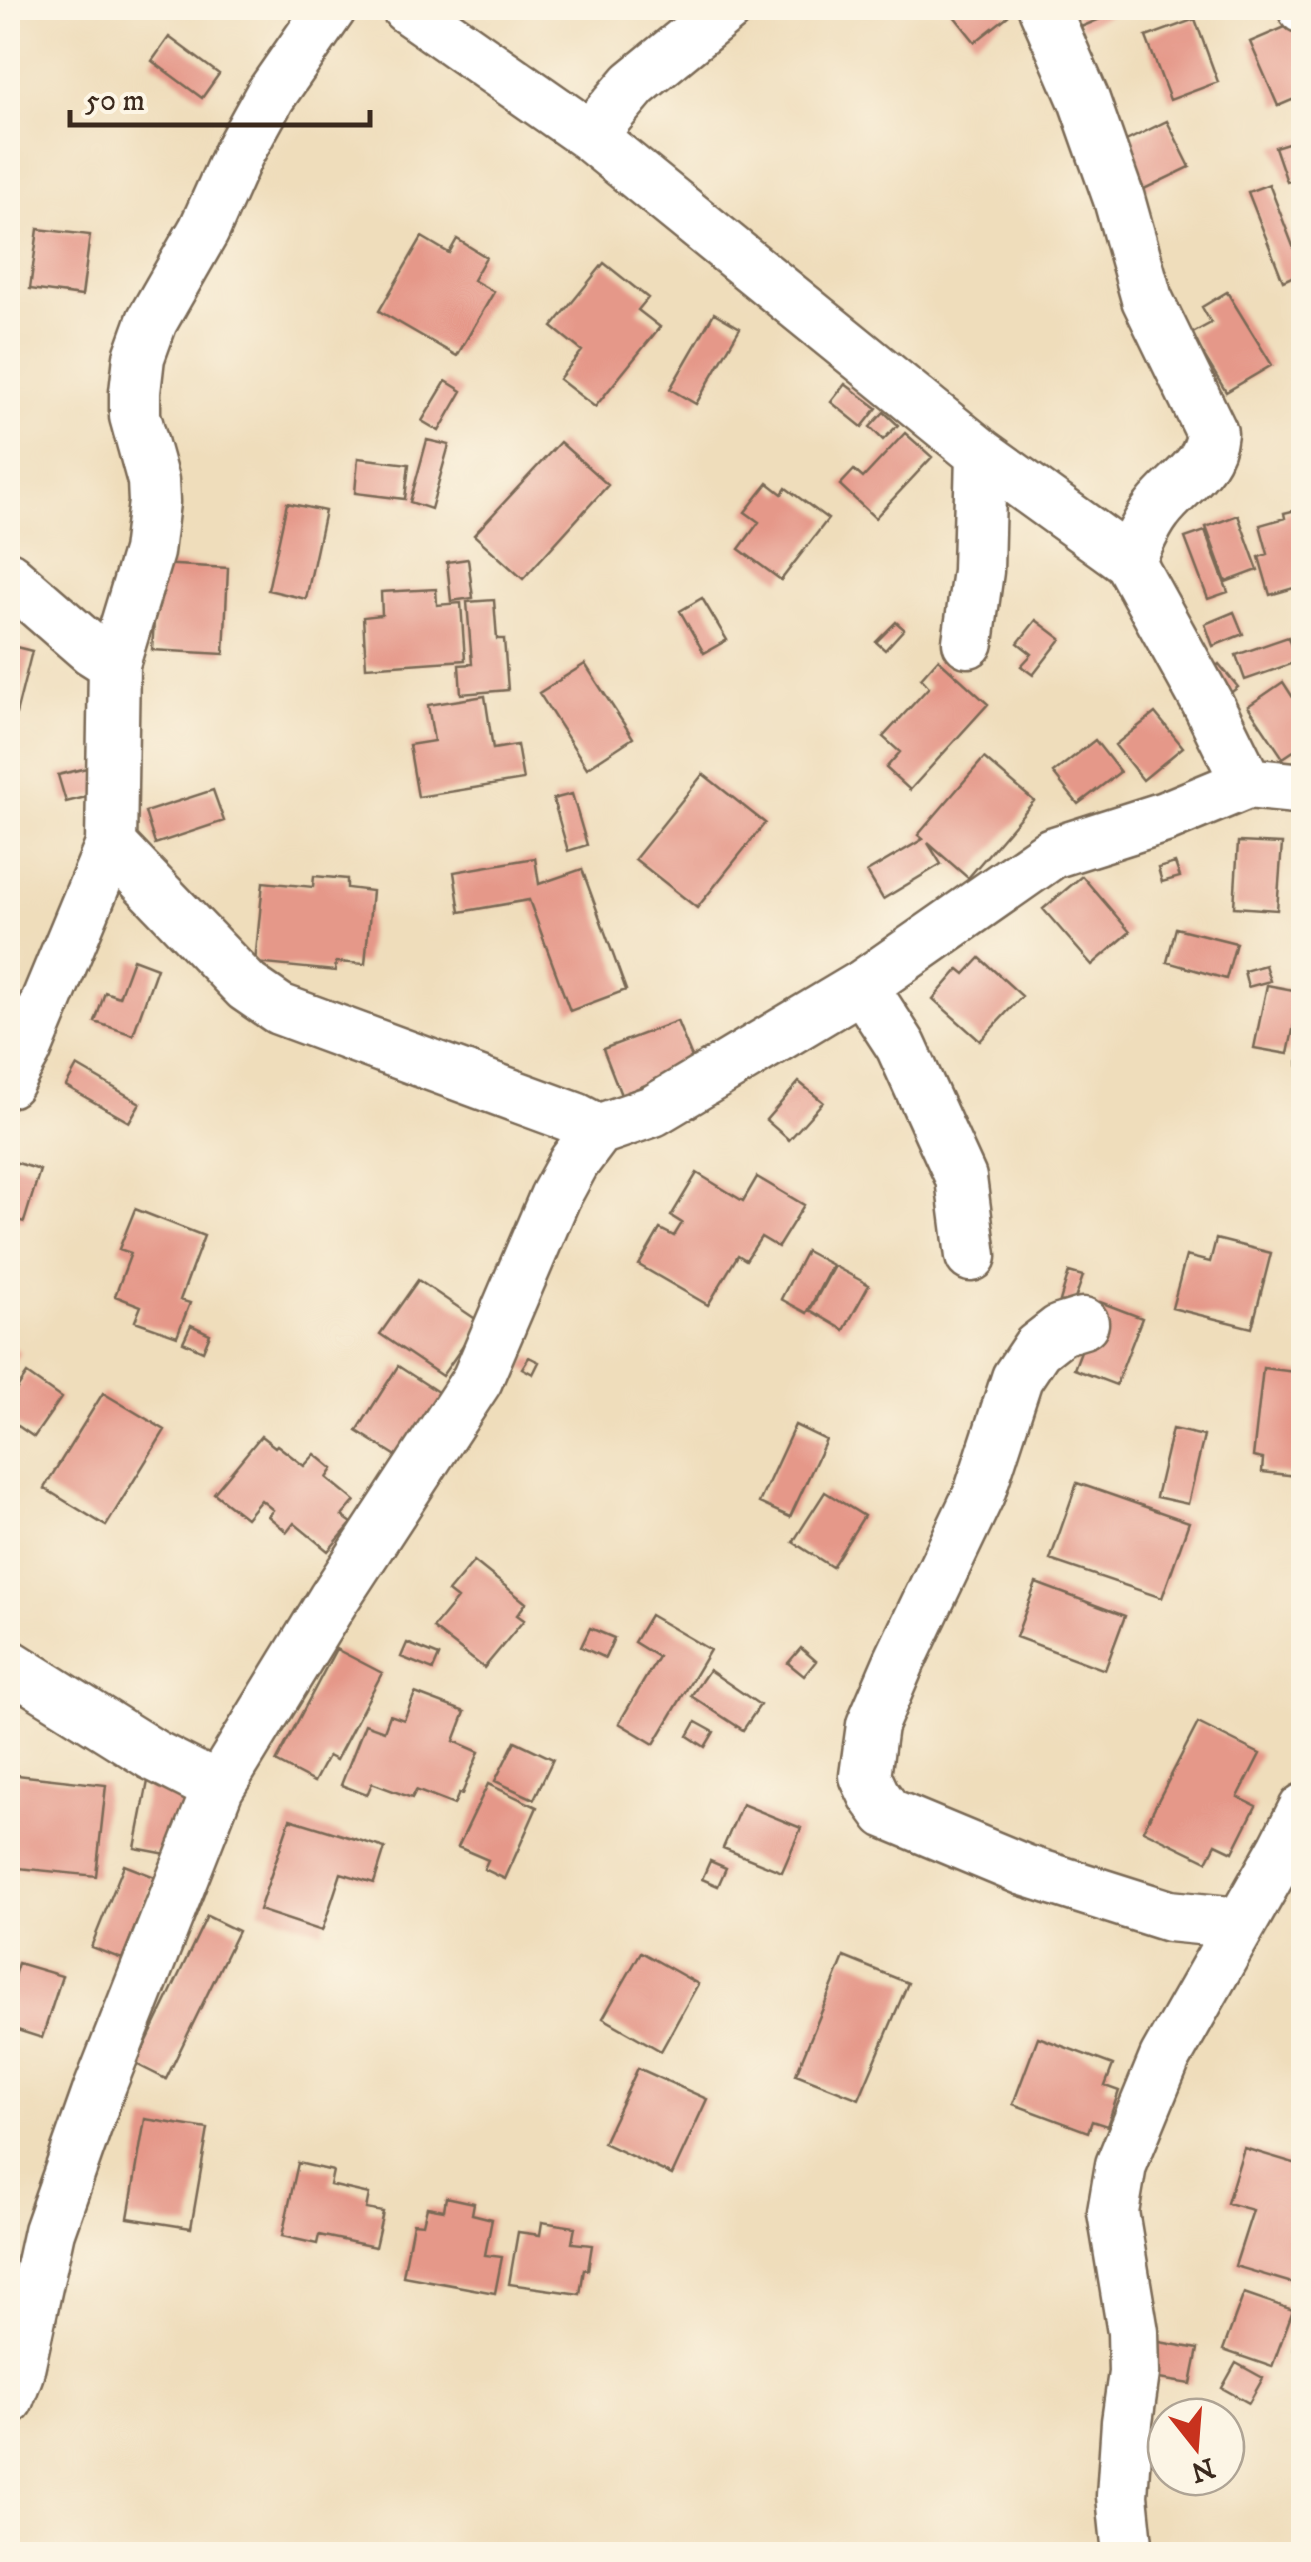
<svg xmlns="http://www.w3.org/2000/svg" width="1311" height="2562" viewBox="0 0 1311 2562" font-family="'IM FELL DW Pica',serif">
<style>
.building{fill:#e59889}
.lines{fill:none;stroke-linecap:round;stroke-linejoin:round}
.minor-casing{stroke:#7a6955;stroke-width:55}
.minor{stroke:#fff;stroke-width:50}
</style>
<rect width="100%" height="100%" fill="#fcf5e5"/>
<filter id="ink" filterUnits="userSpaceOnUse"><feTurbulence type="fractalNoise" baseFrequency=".01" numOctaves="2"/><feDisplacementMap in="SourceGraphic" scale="20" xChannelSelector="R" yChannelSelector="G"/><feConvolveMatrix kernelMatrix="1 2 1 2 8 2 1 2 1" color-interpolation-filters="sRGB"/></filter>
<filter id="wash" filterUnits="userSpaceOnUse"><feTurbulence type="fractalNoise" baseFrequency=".0048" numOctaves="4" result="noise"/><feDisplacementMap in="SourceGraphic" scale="40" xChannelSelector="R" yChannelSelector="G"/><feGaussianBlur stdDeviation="2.25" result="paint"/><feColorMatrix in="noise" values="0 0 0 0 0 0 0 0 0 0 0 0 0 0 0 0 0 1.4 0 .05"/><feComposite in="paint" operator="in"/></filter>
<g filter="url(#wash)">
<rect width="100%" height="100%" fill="#efddbb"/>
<g id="blocks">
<!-- building -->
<path class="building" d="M955 8H1000L1008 16 975 42 950 11Z
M1073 8H1126L1081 27Z
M1195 19 1218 82 1170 100 1146 37Z
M1304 19V95L1278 106 1250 42Z
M169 37 219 74 202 98 152 61Z
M1167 121 1190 167 1144 189 1122 143Z
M1304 138V176L1287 182 1275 147Z
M1269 184 1303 272 1283 281 1248 192Z
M38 229 90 235 82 296 30 289Z
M422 237 449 253 457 239 486 257 473 280 494 292 457 356 379 311Z
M604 263 648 298 638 310 660 327 595 407 559 379 582 351 552 327Z
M1227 292 1272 365 1226 392 1191 334 1211 323 1202 307Z
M714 313 740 328 696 404 670 389Z
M446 381 462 391 439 431 422 421Z
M845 384 877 408 862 427 831 402Z
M884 412 898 425 883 440 870 427Z
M905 433 932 457 875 518 840 485 854 470 863 478Z
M427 440 449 445 431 509 410 502Z
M560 442 608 485 523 579 474 535Z
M358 458 409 464 405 499 355 493Z
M768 483 782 494 786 488 828 519 781 580 739 549 759 522 745 512Z
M287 503 325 511 306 599 268 590Z
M1304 508V585L1270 595 1259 557 1268 554 1260 525 1285 518 1284 513Z
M1238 515 1258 570 1226 582 1206 527Z
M1205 531 1228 592 1208 599 1185 538Z
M468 559 473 598 451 601 447 562Z
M158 564 228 568 224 654 152 650Z
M436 589 437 605 461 603 465 660 366 667 363 617 382 615 381 592Z
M702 598 727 640 704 653 680 611Z
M494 600 497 639H504L508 690 461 694 459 665 472 664 467 602Z
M1234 612 1243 634 1213 646 1205 624Z
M1036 620 1061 639 1033 675 1021 666 1032 654 1018 643Z
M896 622 904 629 885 650 876 642Z
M1288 637 1296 662 1245 680 1236 655Z
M8 645 32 651 16 714 8 712Z
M938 659 988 704 910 790 886 768 900 752 883 737 929 687 921 678Z
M585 664 633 738 587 768 539 693Z
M1219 664 1238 687 1223 699 1205 675Z
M1283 682 1301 710 1304 708V744L1283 758 1248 706Z
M485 696 493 749 517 745 523 780 418 797 409 745 434 741 428 705Z
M1155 713 1183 747 1143 780 1115 745Z
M1095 740 1120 772 1078 804 1053 773Z
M984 758 1034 801 968 878 928 843 941 864 883 899 867 872 923 839 918 835Z
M95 766 102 793 66 802 58 775Z
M703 774 765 823 697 908 635 859Z
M213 790 224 821 155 844 145 812Z
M572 794 587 845 568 851 553 799Z
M1238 842 1282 844 1277 910 1234 907Z
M535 858 539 884 582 869 626 990 570 1011 529 900 460 912 454 872Z
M1175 863 1180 877 1162 882 1158 868Z
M314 876 347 879V888L372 891 365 964 336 962 335 971 255 963 263 882 313 887Z
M1082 876 1130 932 1092 965 1043 909Z
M1176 928 1236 943 1226 979 1167 962Z
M980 958 1022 996 980 1041 933 999 959 969 965 974Z
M133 959 157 968 133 1035 95 1022 105 992 119 997Z
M8 964 15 965 10 997H8Z
M1265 965 1270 981 1248 987 1244 971Z
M1267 985 1304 992V1027L1294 1025 1288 1054 1254 1048Z
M677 1021 695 1065 621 1095 603 1049Z
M1298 1061H1304V1093H1301Z
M77 1066 140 1103 129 1122 66 1086Z
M799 1082 823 1102 789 1140 766 1120Z
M8 1160 40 1170 24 1222 8 1217Z
M697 1173 743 1201 757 1177 804 1205 778 1247 761 1237 746 1260 738 1255 708 1305 639 1265 660 1229 674 1236 682 1223 671 1216Z
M135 1209 204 1236 180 1300 190 1303 177 1336 135 1321 141 1306 115 1296 131 1253 119 1249Z
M1216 1239 1271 1253 1252 1328 1172 1308 1186 1256 1210 1262Z
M806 1251 832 1265 807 1313 781 1299Z
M834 1266 869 1285 844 1330 810 1310Z
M1069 1272 1083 1276 1073 1305 1060 1301Z
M418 1280 480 1322 442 1376 380 1334Z
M1100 1302 1142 1318 1116 1385 1074 1369Z
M191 1325 210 1334 203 1351 183 1342Z
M8 1344 20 1352 8 1372Z
M529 1357 539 1362 533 1374 522 1368Z
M398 1366 447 1398 406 1462 357 1431Z
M1263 1368 1304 1373V1464L1298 1463 1297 1476 1262 1472 1263 1459 1253 1457Z
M27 1374 61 1398 34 1437 8 1419V1402Z
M103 1393 165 1430 106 1526 44 1488Z
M795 1425 826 1440 790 1517 759 1503Z
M1172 1429 1204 1436 1188 1504 1156 1497Z
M261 1436 275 1447 277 1445 304 1466 315 1454 333 1469 327 1478 355 1501 342 1516 352 1523 328 1551 294 1523 287 1532 268 1516 273 1510 261 1500 246 1518 214 1493Z
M1077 1483 1189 1522 1162 1598 1050 1560Z
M825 1492 864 1516 832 1567 793 1542Z
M474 1561 526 1603 517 1615 524 1620 484 1668 433 1628 457 1599 448 1592Z
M1036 1583 1125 1616 1105 1670 1016 1637Z
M650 1615 710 1650 654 1744 619 1723 658 1657 634 1642Z
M590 1628 614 1638 605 1658 581 1647Z
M407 1643 439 1656 433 1670 401 1657Z
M801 1648 816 1661 804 1676 788 1663Z
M336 1649 382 1673 336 1760 328 1756 314 1782 276 1762Z
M709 1670 760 1705 743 1730 691 1696Z
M415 1693 465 1712 454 1741 479 1752 462 1794 459 1793 454 1805 416 1790 412 1798 372 1783 367 1795 341 1785 365 1724 384 1731 390 1715 404 1720Z
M696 1722 714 1732 705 1747 688 1736Z
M1198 1723 1260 1754 1238 1797 1256 1806 1233 1852 1216 1844 1207 1861 1143 1830Z
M515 1741 553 1759 534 1799 495 1781Z
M150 1771 193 1780 177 1856 135 1848Z
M17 1775 106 1785 96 1876 8 1867Z
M488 1784 537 1807 505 1879 484 1869 488 1860 458 1847Z
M742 1804 801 1828 782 1872 723 1848Z
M290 1819 385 1848 374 1883 341 1873 322 1931 259 1910Z
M710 1861 726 1868 718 1886 702 1879Z
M124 1865 155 1877 122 1959 91 1947Z
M207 1916 238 1931 166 2079 136 2064Z
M641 1952 698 1984 661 2051 603 2018Z
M844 1957 908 1983 859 2099 796 2074Z
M18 1963 62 1976 42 2038 8 2027V1994Z
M1038 2037 1113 2065 1105 2086 1119 2091 1107 2126 1092 2121 1088 2132 1013 2104Z
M638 2068 707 2099 672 2175 603 2143Z
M145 2119 208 2129 191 2228 128 2218Z
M1244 2148 1304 2166V2247L1292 2283 1235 2266 1253 2210 1227 2203Z
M298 2163 333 2171 330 2185 369 2194 366 2209 383 2212 375 2247 319 2235 317 2244 282 2236Z
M446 2197 474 2203 472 2214 492 2219 485 2255 502 2257 495 2293 403 2276 413 2223 423 2224 427 2207 444 2210Z
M542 2222 575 2227 572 2243 592 2245 588 2270 584 2269 580 2294 509 2284 518 2232 540 2235Z
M1244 2293 1293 2310 1272 2367 1223 2350Z
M1295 2330H1304V2350L1294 2349Z
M1154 2341 1198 2349 1191 2384 1146 2377Z
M1236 2363 1263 2378 1249 2403 1222 2388Z"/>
</g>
</g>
<g filter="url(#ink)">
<use href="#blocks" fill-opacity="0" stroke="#7a6955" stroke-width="2.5"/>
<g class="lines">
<defs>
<path id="minor" d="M407 8 590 136 981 454 1129 561 1209 706 1247 783
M1044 8 1084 100 1119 199 1147 299 1212 433C1209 469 1177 483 1157 510 1145 525 1138 545 1129 561
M1303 8H1304
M590 136 634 84 727 8
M8 577 92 650 114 664
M968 642 978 571 981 454
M111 845 247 987 279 1009 575 1118 598 1130
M862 986 901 1046 961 1178 971 1256
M8 1082 26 1050 111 845 114 664 148 552 154 502 153 481 135 416V392L139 357 152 321 204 230 238 154 270 96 331 8
M1083 1323 1060 1330 1037 1348 1017 1378 979 1494 900 1660 872 1725 865 1776 874 1795 887 1813 1024 1870 1169 1916 1240 1923
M8 1664 153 1755 218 1788
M8 2399 18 2373 49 2231 98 2092 218 1788 333 1600 477 1380 555 1197 574 1162 598 1130 653 1111 862 986 1052 853 1165 817 1247 783 1304 789
M1128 2554 1122 2496 1127 2422 1134 2373 1133 2332 1113 2212 1121 2165 1165 2058 1284 1848 1304 1809"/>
</defs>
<!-- minor casing -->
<use href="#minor" class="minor-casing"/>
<!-- minor -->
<use href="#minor" class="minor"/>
</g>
</g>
<!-- margin -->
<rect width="1311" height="2562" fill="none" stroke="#fcf5e5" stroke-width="40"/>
<!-- north arrow -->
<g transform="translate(1196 2447) rotate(163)"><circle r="48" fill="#fcf5e5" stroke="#afa495" stroke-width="2.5"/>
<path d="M0-8L18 38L0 25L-18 38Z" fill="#c8321e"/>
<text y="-15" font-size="28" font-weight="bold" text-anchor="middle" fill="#3b2a1e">N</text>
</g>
<!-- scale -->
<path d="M70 110v15h300v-15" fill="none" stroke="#3b2a1e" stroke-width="5"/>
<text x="85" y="110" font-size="30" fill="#3b2a1e" stroke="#fcf5e5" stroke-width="8" paint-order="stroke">50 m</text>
</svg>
